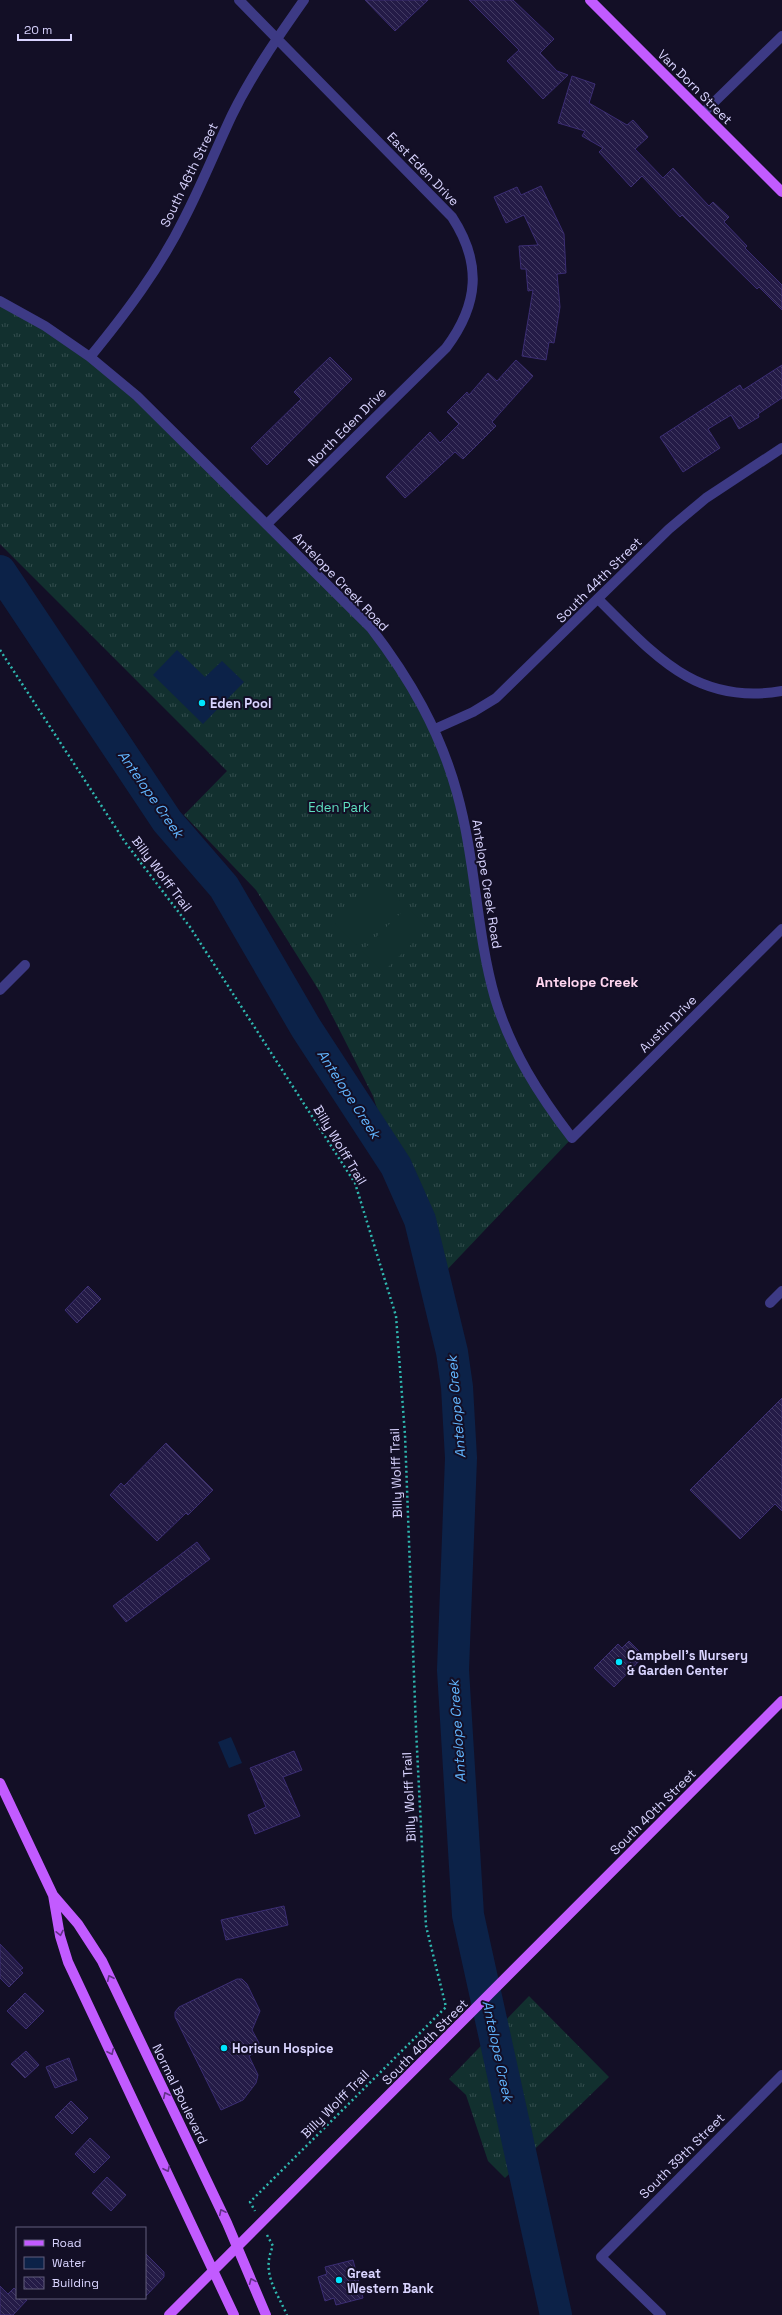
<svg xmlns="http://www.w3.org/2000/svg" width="782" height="2315" viewBox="0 0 782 2315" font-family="'Space Grotesk',sans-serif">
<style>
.grass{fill:url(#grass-tufts)}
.garden{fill:#12302f}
.water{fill:#0c2248}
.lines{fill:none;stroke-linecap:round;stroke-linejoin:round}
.river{stroke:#0c2248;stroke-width:32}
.building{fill:url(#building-back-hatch);stroke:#3b2d73}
.path{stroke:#2fb8b0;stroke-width:2.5;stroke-dasharray:2 3;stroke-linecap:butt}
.minor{stroke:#3d3a85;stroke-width:10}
.major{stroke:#c25bff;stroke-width:10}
.oneway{stroke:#623188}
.poi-dot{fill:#00e5ff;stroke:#130f26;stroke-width:1.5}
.labels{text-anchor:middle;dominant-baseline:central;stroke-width:4;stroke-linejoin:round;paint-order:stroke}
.street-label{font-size:13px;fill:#d9d4ff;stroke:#130f26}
.poi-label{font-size:13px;font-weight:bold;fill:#d9d4ff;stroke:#130f26;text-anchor:start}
.park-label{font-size:13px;fill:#5fe0c0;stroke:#130f26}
.water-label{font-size:14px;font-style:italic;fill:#62b6ff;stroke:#130f26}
.neighbourhood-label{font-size:14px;font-weight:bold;fill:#ffd6f0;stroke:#130f26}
</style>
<defs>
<pattern id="grass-tufts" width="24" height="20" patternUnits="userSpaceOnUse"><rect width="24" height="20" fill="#12302f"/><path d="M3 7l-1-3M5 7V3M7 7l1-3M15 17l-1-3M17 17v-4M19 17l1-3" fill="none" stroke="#344d4e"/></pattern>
<pattern id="building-back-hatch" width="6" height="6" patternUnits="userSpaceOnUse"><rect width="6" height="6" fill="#241b47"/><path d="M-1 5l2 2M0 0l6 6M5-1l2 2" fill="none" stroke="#433b63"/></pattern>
</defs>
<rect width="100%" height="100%" fill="#130f26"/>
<!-- grass -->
<path class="grass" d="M0 301 90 357 371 628 418 696 457 793 486 956 510 1040 572 1138 426 1292 407 1202 373 1096 338 1027 320 992 256 890 184 815 227 771 0 544Z
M529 1996 609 2077 505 2178 488 2161 466 2095 449 2079Z"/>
<!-- garden -->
<path class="garden" d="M379 879 400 900 356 945 335 924Z
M407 907 428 928 383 972 362 951Z"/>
<!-- water -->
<path class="water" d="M177 650 205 677 222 661 244 682 203 724 153 675Z
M231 1737 242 1763 229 1768 218 1742Z"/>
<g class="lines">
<!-- river -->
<path class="river" d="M0 571 167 821 224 887 306 1028 396 1166 420 1220 452 1352 457 1387 461 1458 453 1670 468 1915 556 2315"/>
</g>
<!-- building -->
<path class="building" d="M365 0H428L395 31Z
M469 0H513L554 39 540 53 557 71 568 75 543 99 507 61 519 50Z
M572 76 595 84 589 103 627 125 633 120 648 137 635 149 663 178 673 168 709 206 713 202 729 217 724 222 747 246 745 248 782 285V310L759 287 757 289 682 215 680 217 642 176 631 187 599 152 603 148 582 136 585 131 558 123Z
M541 186 564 234 566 273 557 274 560 307 554 343 549 342 546 360 522 356 533 290 528 291 526 269H521L519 246 538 245 524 215 506 223 494 197 517 187 521 195Z
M330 357 352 379 267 465 251 448 301 399 294 392Z
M516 360 533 376 492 422 496 426 463 459 455 452 405 498 386 477 430 432 440 443 459 424 447 412 467 392 469 395 488 373 497 381Z
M782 365V398L758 414 759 417 739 429 731 415 708 429 720 448 683 472 660 437 740 385 743 390Z
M88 1286 101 1299 77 1323 65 1310Z
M782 1398V1511L775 1504 740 1539 690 1490Z
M166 1443 213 1490 188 1515 186 1513 157 1541 110 1495 121 1483 124 1486Z
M197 1542 210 1559 126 1622 113 1606Z
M629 1641 644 1656 614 1687 594 1668 618 1644 622 1648Z
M294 1751 302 1770 283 1777 300 1816 255 1834 248 1815 266 1807 250 1768Z
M284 1906 288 1925 226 1940 221 1920Z
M0 1944 23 1968 20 1970 23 1973 9 1987 0 1978Z
M237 1979H242L247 1984 260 2011 252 2030 259 2043 256 2052 249 2056 258 2075 256 2083 243 2100 221 2110 175 2017V2012L179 2007Z
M25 1993 44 2011 26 2029 7 2011Z
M26 2051 39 2065 25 2078 11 2064Z
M69 2058 77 2080 55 2088 46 2067Z
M71 2101 88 2118 72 2134 55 2117Z
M90 2138 110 2157 94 2173 75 2154Z
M107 2177 126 2195 111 2211 92 2193Z
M145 2253 164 2272V2277L145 2297Z
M353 2260 363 2298 336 2305 334 2298 325 2301 318 2277 327 2274 325 2267Z
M0 2286 8 2294 14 2288 17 2291V2298H24L27 2300 13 2315H0Z"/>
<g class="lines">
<!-- path -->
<path class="path" d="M0 650 125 842 190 927 355 1183 396 1316 405 1435 416 1729 426 1926 446 2007 250 2202 255 2211
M267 2235 273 2246C261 2273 276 2290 287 2315"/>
<!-- minor -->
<path class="minor" d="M239 0 452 217C482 263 479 304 446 348L267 524
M703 113 782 36
M0 301 45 326 90 357 137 396 371 628C410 679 440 731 457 793 476 861 476 932 495 998 511 1051 539 1095 572 1138L782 929
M90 357C126 313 160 268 185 217 202 184 216 149 232 115 252 74 278 37 304 0
M598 599C654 654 695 706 782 691
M435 729 473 712 496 698 669 529 706 498 782 448
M0 990 25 965
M770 1303 782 1291
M661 2315 601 2257 782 2075"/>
<!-- major -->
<path class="major" d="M590 0 782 192
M0 1783 53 1895 78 1924 102 1961 227 2223 266 2315
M53 1895 60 1936 68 1962 234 2315
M169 2315 782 1701"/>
</g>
<!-- one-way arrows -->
<defs><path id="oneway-chevron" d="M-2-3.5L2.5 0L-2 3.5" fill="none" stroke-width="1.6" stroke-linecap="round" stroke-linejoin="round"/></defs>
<g class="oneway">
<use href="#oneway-chevron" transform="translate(60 1933) rotate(78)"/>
<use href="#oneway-chevron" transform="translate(110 1978) rotate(-115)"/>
<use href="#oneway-chevron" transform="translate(111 2052) rotate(65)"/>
<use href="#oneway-chevron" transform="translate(166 2095) rotate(-116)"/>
<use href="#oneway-chevron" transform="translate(167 2169) rotate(65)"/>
<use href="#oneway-chevron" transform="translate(222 2212) rotate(-116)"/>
<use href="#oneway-chevron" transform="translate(252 2281) rotate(-113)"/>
</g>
<!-- markers -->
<g class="poi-dot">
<circle cx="202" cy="703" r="4"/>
<circle cx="619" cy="1662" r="4"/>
<circle cx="224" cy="2048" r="4"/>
<circle cx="339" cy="2280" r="4"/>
</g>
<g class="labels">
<!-- street labels -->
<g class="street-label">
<text transform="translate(695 87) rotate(45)">Van Dorn Street</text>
<text transform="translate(423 169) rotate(46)">East Eden Drive</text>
<text transform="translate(189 175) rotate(-64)">South 46th Street</text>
<text transform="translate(347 427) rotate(-45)">North Eden Drive</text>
<text transform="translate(599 580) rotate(-45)">South 44th Street</text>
<text transform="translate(341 582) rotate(46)">Antelope Creek Road</text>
<text transform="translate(162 874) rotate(53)">Billy Wolff Trail</text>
<text transform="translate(487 884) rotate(81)">Antelope Creek Road</text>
<text transform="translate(668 1024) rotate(-45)">Austin Drive</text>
<text transform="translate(340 1145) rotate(59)">Billy Wolff Trail</text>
<text transform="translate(396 1473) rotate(-92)">Billy Wolff Trail</text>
<text transform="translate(409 1797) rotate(-93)">Billy Wolff Trail</text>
<text transform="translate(653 1812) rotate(-45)">South 40th Street</text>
<text transform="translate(425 2042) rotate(-45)">South 40th Street</text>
<text transform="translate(180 2094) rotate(64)">Normal Boulevard</text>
<text transform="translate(335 2104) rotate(-45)">Billy Wolff Trail</text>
<text transform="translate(682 2156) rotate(-45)">South 39th Street</text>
</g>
<!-- poi labels -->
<g class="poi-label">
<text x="210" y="703">Eden Pool</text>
<text x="627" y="1655">Campbell's Nursery<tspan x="627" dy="15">&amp; Garden Center</tspan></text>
<text x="232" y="2048">Horisun Hospice</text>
<text x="347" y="2273">Great<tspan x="347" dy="15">Western Bank</tspan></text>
</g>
<!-- park labels -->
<g class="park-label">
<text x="339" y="807">Eden Park</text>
</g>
<!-- water labels -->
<g class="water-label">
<text transform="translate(151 794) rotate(55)">Antelope Creek</text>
<text transform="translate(349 1094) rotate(57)">Antelope Creek</text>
<text transform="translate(456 1407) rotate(-95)">Antelope Creek</text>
<text transform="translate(457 1731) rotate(-94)">Antelope Creek</text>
<text transform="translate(498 2051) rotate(78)">Antelope Creek</text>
</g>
<!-- neighbourhood labels -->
<g class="neighbourhood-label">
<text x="587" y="982">Antelope Creek</text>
</g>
</g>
<!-- legend -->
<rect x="16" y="2227" width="130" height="72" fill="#130f26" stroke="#625e7d"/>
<rect x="24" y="2240" width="20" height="6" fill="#c25bff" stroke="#625e7d"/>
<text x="52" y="2247" font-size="12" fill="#d9d4ff">Road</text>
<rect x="24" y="2257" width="20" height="12" fill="#0c2248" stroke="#625e7d"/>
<text x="52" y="2267" font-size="12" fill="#d9d4ff">Water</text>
<rect x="24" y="2277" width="20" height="12" fill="url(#building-back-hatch)" stroke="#625e7d"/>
<text x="52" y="2287" font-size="12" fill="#d9d4ff">Building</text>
<!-- scale -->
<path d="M18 34v6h53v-6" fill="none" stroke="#d9d4ff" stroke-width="2"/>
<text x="24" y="34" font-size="12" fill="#d9d4ff" stroke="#130f26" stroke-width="3" paint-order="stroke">20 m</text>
</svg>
